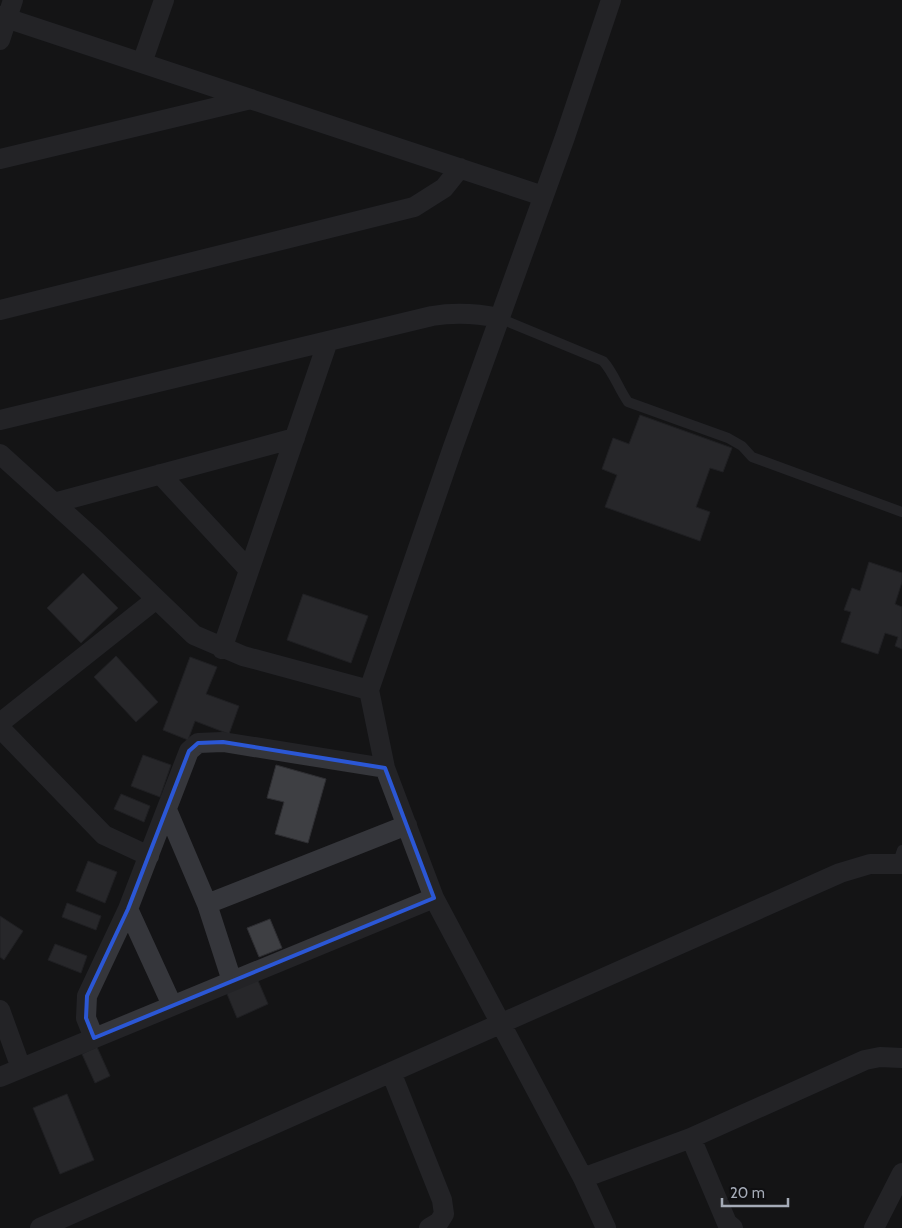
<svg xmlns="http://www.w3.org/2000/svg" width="902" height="1228" viewBox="0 0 902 1228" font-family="Cabin,sans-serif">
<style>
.building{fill:#3e3f43;stroke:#2e2e32}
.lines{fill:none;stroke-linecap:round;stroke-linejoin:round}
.lane{stroke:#35363b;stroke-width:10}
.street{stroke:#35363b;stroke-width:20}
.marked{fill:none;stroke:#2b57d5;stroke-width:4;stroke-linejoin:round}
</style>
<rect width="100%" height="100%" fill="#141416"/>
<!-- building -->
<path class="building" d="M640 415 732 448 723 472 710 468 696 507 710 512 700 541 605 507 617 475 602 469 613 438 629 444Z
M869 562 902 573V582L895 604 902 607V649L895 646 898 637 885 633 878 654 841 642 851 612 844 610 852 588 860 591Z
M83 573 118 608 81 643 47 608Z
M303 594 368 616 351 663 287 640Z
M116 656 158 702 136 722 94 677Z
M190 657 217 667 206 694 239 706 229 734 195 721 188 740 163 730Z
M143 755 171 765 160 797 131 786Z
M276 765 326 779 308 843 275 834 284 802 267 798Z
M121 794 150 806 144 822 114 809Z
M88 861 117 872 105 903 76 891Z
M67 903 101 916 96 930 62 917Z
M0 916 23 931 4 960 0 957Z
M270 919 282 948 259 957 247 928Z
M55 944 87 956 81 973 48 960Z
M256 976 268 1004 237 1018 225 989Z
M97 1047 110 1076 95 1083 82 1054Z
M67 1094 94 1160 60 1174 33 1108Z"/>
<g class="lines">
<!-- lane -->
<path class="lane" d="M499 318 603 361C614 373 618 388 628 402L728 438 742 446 752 457 902 512
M898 862 902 850"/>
<!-- street -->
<path class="street" d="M0 16 543 196
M0 40 13 0
M142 63 164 0
M0 159 251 99
M0 310 414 207 444 188 460 168
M0 420 432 316C456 312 475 313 499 318
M0 454 95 540 194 635 243 656 369 690
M160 474 249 570
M54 503 295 438
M222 649 328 341
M0 723 155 600
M0 728 104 835 149 856
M167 810 207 904 232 981
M207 904 407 825
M128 909 172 1005
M0 1010 21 1068
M94 1038 86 1018 87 996 128 909 189 751 198 743 223 742 385 768
M391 1072 442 1200 444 1214 439 1222 429 1228
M0 1077 434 898
M691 1138 865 1060 880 1057 902 1058
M583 1178 691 1138 727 1223 733 1228
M40 1228 840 873 870 864H902
M606 1228 583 1178 434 898 385 768 369 690 453 447 565 137 611 0
M874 1228 902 1173"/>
</g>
<!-- marked area -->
<path d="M0 0H902V1228H0ZM223 742 385 768 434 898 94 1038 86 1018 87 996 128 909 189 751 198 743Z" fill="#141416" fill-opacity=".55" fill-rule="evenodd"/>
<path class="marked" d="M223 742 385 768 434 898 94 1038 86 1018 87 996 128 909 189 751 198 743Z"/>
<!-- scale -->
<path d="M722 1198v8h66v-8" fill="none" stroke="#a5abb7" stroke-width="2.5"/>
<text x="730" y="1198" font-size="15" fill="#a5abb7" stroke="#0f0f11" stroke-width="4" paint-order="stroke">20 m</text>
</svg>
